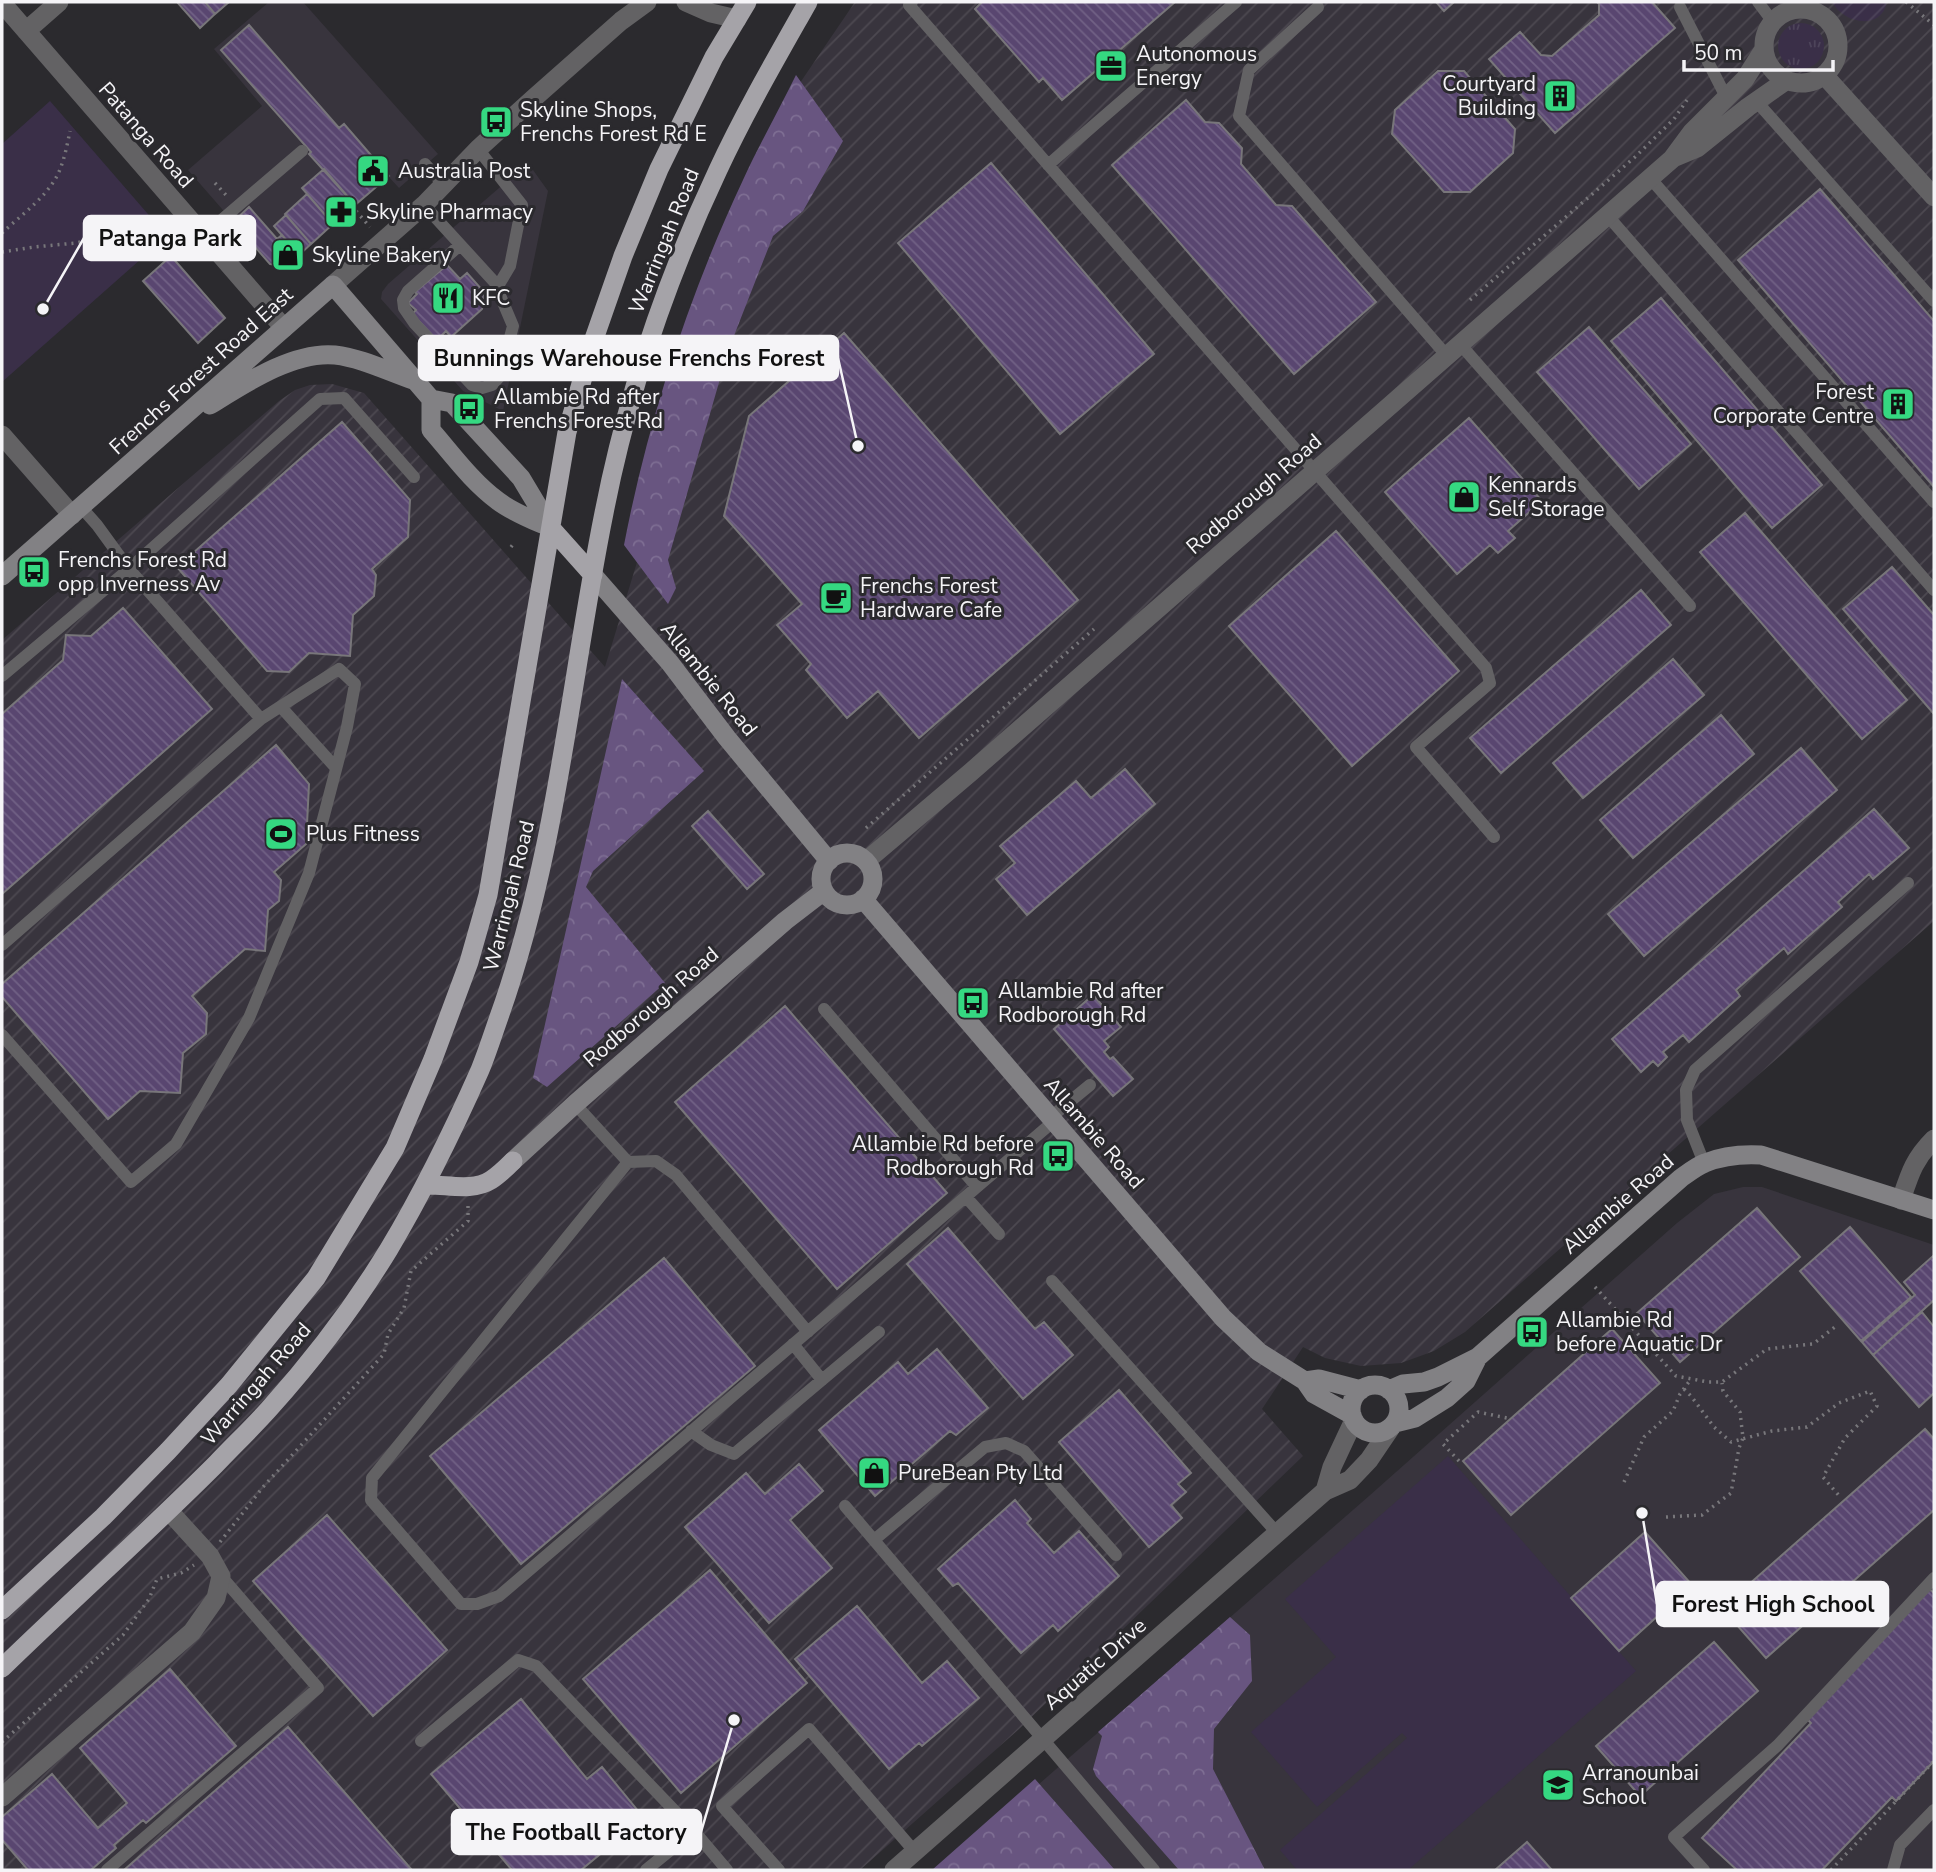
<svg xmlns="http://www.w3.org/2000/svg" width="1936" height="1872" viewBox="0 0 1936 1872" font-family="'Nunito Sans',sans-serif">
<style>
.built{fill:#38343d}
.industrial{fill:url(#industrial-furrows)}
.grass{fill:url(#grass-tufts)}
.forest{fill:url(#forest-crowns)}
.park{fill:#3a2f48}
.garden{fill:url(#garden-furrows)}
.building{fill:url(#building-back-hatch);stroke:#78767a;stroke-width:2}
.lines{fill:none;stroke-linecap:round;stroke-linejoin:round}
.path{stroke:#78777b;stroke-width:3.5;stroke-dasharray:2 5;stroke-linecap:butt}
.service{stroke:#636264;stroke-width:12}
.minor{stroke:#636264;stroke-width:19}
.secondary{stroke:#828184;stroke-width:19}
.trunk{stroke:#a5a3a8;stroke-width:19}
.labels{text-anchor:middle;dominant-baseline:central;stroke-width:6;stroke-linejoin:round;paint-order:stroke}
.poi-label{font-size:21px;fill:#f5f4f7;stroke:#2b2a2e;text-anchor:start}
.street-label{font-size:21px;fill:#f5f4f7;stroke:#2b2a2e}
.leader{fill:none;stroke:#f5f4f7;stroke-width:2.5}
.callout-dot{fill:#f5f4f7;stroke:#2b2a2e;stroke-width:2.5}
.callout{fill:#f5f4f7;stroke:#f5f4f7;stroke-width:2.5}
.callout-label{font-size:23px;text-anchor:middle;font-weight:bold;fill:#111}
</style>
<defs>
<pattern id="industrial-furrows" width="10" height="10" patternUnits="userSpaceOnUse" patternTransform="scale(1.75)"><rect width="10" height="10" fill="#38343d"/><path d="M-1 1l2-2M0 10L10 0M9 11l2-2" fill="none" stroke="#4c4850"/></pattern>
<pattern id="grass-tufts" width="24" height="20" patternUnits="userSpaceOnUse" patternTransform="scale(1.75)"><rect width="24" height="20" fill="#3a2f48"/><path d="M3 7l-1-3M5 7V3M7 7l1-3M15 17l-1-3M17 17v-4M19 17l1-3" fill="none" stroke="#4d445a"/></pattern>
<pattern id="forest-crowns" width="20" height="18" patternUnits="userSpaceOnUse" patternTransform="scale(1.75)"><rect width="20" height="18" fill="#685580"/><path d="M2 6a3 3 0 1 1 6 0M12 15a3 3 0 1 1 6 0" fill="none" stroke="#7e6e93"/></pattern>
<pattern id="garden-furrows" width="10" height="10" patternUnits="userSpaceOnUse" patternTransform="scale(1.75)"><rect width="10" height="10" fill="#3a2f48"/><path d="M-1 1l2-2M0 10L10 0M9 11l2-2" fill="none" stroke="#4d445a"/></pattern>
<pattern id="building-back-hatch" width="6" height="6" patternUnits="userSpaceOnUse" patternTransform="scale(1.75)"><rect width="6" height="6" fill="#594670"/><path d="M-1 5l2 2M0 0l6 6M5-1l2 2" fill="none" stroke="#716185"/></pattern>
</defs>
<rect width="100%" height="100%" fill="#2b2a2e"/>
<!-- built -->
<path class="built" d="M269 2H303L438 154 399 188 388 176 286 266 270 264 188 170 262 106 214 49Z
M528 163 548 191 503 411 463 391 381 299 382 292 388 284Z
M1743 1187H1762L1934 1245V1870H1115L1039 1784 1369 1496 1677 1223 1714 1194Z"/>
<!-- industrial -->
<path class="industrial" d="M855 2H1934V921L1465 1332 1434 1351 1401 1363 1361 1366 1325 1358 1303 1347 1262 1409 1303 1456 1019 1729 860 1870H2V640L279 401 295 390 310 385 332 384 364 393 605 667 770 127Z"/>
<!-- grass -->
<path class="grass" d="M1778 46a23 23 0 1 1 46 0a23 23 0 1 1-46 0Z"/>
<!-- forest -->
<path class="forest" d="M796 75 843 141 803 211 773 236 728 351 668 560 676 588 668 604 624 545C648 420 689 295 743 180 759 145 779 110 796 75Z
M622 679 704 771 593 871 586 887 665 983 547 1087 533 1078Z
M1230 1617 1250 1635 1252 1681 1214 1729 1213 1769 1265 1870H1179L1096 1776 1093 1769 1102 1736 1098 1732Z
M1035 1779 1115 1870H932Z"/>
<!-- park -->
<path class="park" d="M50 101 167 236 2 382V144Z
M1448 1456 1636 1671 1408 1870H1297L1280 1850 1407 1738 1402 1733 1317 1807 1251 1732 1336 1657 1285 1599Z"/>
<!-- garden -->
<path class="garden" d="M1832 2H1887C1881 31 1844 24 1832 2Z"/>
<!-- building -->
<path class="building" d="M177 2H205L215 14 200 28Z
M205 2H229L215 14Z
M982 2H1175L1062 100 1043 78 1039 82 975 9Z
M1436 2H1454L1444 11Z
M1597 2H1652L1675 28 1555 133 1489 59 1520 32 1541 55 1552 56 1599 15V4Z
M249 25 339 128 344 124 389 176 355 205 309 154 311 152 221 50Z
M1438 71H1464L1515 129 1513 153 1470 192H1444L1392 134 1395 110Z
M1186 100 1205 122 1219 123 1242 148 1241 164 1276 205 1292 206 1376 302 1294 374 1112 165Z
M991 163 1154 354 1060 434 898 243Z
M324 169 355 205 333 224 302 188Z
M1820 189 1934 321V487L1738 260Z
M307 194 333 224 311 244 285 214Z
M249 207 277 239 282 235 299 255 286 266 270 264 233 222Z
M286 215 311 244 299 255 274 226Z
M171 256 225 318 198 343 143 281Z
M447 265 460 279 467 273 484 292 482 309 451 337 446 331 437 340 412 314 416 310 408 303 417 294 415 292Z
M1661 298 1822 485 1772 528 1611 341Z
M1589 327 1691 444 1639 489 1537 372Z
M844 333 1078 600 919 738 878 691 847 718 806 670 811 664 777 625 802 604 724 516 749 416Z
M470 396 479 404 476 408 467 399Z
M1469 418 1542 501 1508 531 1515 538 1498 553 1490 545 1457 574 1385 492Z
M342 422 410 500 408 537 372 569 376 575 374 596 353 615 350 656 309 653 289 672 267 671 177 567Z
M1745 513 1907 700 1862 739 1700 552Z
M1336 531 1459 671 1352 766 1229 626Z
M1892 567 1934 615V714L1843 609Z
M1641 590 1671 625 1501 773 1470 738Z
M123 608 212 709 2 894V714L63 660 66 635 91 636Z
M1673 659 1704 695 1583 798 1553 763Z
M1721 715 1754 754 1633 858 1600 820Z
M276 745 309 784 306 844 274 872 281 880 279 901 268 910 265 951 245 949 192 996 207 1013 206 1034 183 1053 180 1093 140 1091 108 1119 2 997V984Z
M1801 748 1837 790 1644 956 1608 914Z
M1125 769 1155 804 1027 915 996 879 1015 863 1000 846 1076 781 1091 798Z
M1874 809 1909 848 1873 879 1869 874 1838 902 1842 907 1788 954 1784 948 1736 990 1740 996 1689 1042 1683 1035 1663 1052 1667 1057 1658 1066 1653 1061 1641 1072 1612 1039Z
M708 811 764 874 747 889 692 826Z
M1093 995 1121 1027 1104 1041 1109 1047 1104 1052 1110 1059 1113 1057 1133 1079 1113 1096 1054 1029Z
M785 1006 947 1193 837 1289 675 1102Z
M1757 1208 1800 1257 1680 1362 1637 1313Z
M1850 1227 1911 1297 1861 1341 1800 1271Z
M948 1228 1035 1329 1044 1322 1073 1355 1023 1399 907 1264Z
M1933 1256 1934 1258V1300L1873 1355 1862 1342 1915 1295 1904 1282Z
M664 1258 755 1366 521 1564 430 1456Z
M1922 1312 1934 1327V1393L1919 1407 1873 1355Z
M1612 1329 1660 1383 1511 1515 1463 1461Z
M937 1349 988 1408 956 1435 950 1431 875 1496 819 1430 898 1362 908 1374Z
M1119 1390 1191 1473 1178 1484 1186 1492 1171 1505 1182 1518 1149 1547 1059 1442Z
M1925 1429 1934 1439V1510L1766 1658 1722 1608Z
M799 1464 823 1491 790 1520 832 1568 769 1623 685 1527 746 1473 765 1494Z
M1015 1500 1031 1519 1027 1523 1054 1553 1079 1531 1119 1576 1058 1631 1053 1625 1021 1653 958 1583 953 1586 938 1569Z
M327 1515 447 1650 373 1716 253 1581Z
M1645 1532 1692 1585 1619 1651 1571 1598Z
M710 1570 807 1683 681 1793 583 1679Z
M1928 1588 1934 1593V1761L1896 1801 1892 1797 1822 1870H1737L1702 1838 1811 1723 1806 1718Z
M857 1606 922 1683 947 1661 979 1698 922 1746 919 1743 889 1769 795 1659Z
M1714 1642 1758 1691 1640 1796 1596 1746Z
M170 1669 236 1746 146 1823 143 1820 114 1845 116 1848 91 1870H28L2 1840V1817L52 1774 98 1828 127 1803 80 1748Z
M521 1699 587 1779 602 1767 644 1818 581 1870H512L431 1774Z
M288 1727 412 1870H124Z
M1527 1842 1552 1870H1495Z"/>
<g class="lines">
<!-- path -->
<path class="path" d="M1906 2 1934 25
M215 183 226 195
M356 211 370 227
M2 233C21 215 46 198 58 174 64 161 67 146 70 131
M2 252 34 247 76 243 164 222
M1470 300 1635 157 1674 119 1687 100
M511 547 514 543
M866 828 1094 629
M1595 1287 1676 1376 1708 1382H1722L1767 1349 1813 1344 1835 1327
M1684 1389 1691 1396 1714 1427 1731 1442 1772 1431 1807 1427 1839 1403 1870 1391 1877 1406 1845 1438 1823 1477 1841 1498
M1459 1461 1443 1444 1478 1412 1507 1418 1509 1420
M1624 1482 1644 1437 1673 1411 1680 1394 1691 1379
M1666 1517 1702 1515 1731 1493 1739 1448 1743 1438 1740 1412 1723 1391 1722 1383
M220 1542 263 1487 384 1354 388 1334 404 1308 411 1271 468 1221V1205
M2 1742 123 1635 149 1599 157 1579 181 1573 194 1565
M1831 1870 1934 1761"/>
<!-- service -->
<path class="service" d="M912 2 909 5 1486 668 1490 683 1416 747 1494 837
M1758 2 1773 22
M1318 7 1249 70 1239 116 1447 356
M1680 7 1726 97
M1811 10 1813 2
M1757 102 1934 301
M425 164 443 184
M1048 165 1236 2
M1650 178 1934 502
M424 205 498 286
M1607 215 1934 590
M204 235 302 151
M460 245 408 291 403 300 404 308 415 324 472 385 482 388 492 385 500 376 513 326 499 293 498 286 510 266 522 205 478 149
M1460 344 1690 606
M2 676 129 569 320 399 344 398 414 477
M281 707 336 768
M2 945 261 719 129 569 97 525 81 507
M824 1009 977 1187
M2 1035 131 1182 176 1144 249 1018 309 873 347 727 355 684 339 669 261 719
M575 1104 628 1162 372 1478 371 1500 461 1604H477L499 1596 1054 1121
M1051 1117 1090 1085
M628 1162 656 1161 676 1175 808 1332
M1704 1163 1687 1120 1686 1090 1695 1070 1908 883
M966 1197 999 1234
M1052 1281 1278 1534
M793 1344 822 1380
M691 1431 711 1445 734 1454 879 1332
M845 1506 1154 1870
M874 1540 985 1447 1006 1443 1024 1451 1116 1555
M421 1741 518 1660 536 1666 694 1831 727 1870
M107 1870 318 1688 221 1576
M646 1870 694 1831
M779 1870 722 1806 809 1729 915 1852
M1704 1870 1674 1837 1778 1745 1934 1578
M1893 1870 1900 1845 1934 1810"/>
<!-- minor -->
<path class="minor" d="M686 2 711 13 737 19
M2 3 284 328
M1764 46a37 37 0 1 1 74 0a37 37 0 1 1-74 0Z
M26 31 59 2
M1824 75 1934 197
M1673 158 1697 148 1748 107 1787 80
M333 285 424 205 478 149 534 98 621 21 647 2
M2 435 72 515
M866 861 971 772 1672 159 1692 132 1745 79 1764 49
M1901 1200C1910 1173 1914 1159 1934 1139
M1325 1491 1332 1467 1354 1420
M2 1797 192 1632 216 1598 221 1576 210 1556 169 1511
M894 1870 1325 1491 1350 1480 1369 1460 1390 1429"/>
<!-- secondary -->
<path class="secondary" d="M431 399V430C452 454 472 482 498 501 514 513 533 520 551 528
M210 405C244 384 293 351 335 355 361 358 387 371 413 380
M593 575 670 663 727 738 829 861
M2 576 333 285 431 399 452 403 521 478 551 528
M821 879a26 26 0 1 1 52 0a26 26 0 1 1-52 0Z
M863 899 1223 1318 1259 1352 1305 1381 1314 1394 1352 1415
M513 1161 575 1104 785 921 824 891
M1305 1381 1319 1379 1361 1390
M1351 1409a24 24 0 1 1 48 0a24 24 0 1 1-48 0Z
M1389 1390 1403 1384 1424 1382 1438 1377 1478 1357 1681 1178C1688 1173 1697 1166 1705 1163 1722 1156 1743 1154 1761 1155L1934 1210
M1395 1423 1415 1418 1447 1398 1466 1381 1478 1357"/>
<!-- trunk -->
<path class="trunk" d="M551 528 593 575
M425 1185C446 1184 472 1192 491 1180 499 1175 506 1168 513 1161
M2 1610 103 1517 168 1451 229 1385 316 1278 395 1148 433 1059 469 962 488 895 567 432 594 339 623 256 659 169 714 57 747 2
M2 1668C73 1599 146 1534 216 1464 233 1446 252 1428 269 1409 313 1360 355 1305 389 1249 423 1192 453 1131 480 1070 487 1053 493 1034 499 1017 557 854 570 681 604 513 627 395 667 278 718 170 745 112 777 57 808 2"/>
</g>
<!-- icons -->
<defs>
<symbol id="office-square" viewBox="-11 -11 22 22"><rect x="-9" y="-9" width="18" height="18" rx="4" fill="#35d881" stroke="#2b2a2e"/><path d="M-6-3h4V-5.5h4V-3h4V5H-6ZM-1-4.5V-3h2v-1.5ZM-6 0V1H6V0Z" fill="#111"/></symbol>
<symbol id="building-square" viewBox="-11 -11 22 22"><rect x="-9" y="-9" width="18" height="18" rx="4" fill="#35d881" stroke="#2b2a2e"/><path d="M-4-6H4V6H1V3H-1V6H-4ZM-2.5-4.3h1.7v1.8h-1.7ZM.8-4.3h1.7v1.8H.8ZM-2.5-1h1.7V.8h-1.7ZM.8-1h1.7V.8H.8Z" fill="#111"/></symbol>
<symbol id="bus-square" viewBox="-11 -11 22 22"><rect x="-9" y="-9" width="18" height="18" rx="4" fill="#35d881" stroke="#2b2a2e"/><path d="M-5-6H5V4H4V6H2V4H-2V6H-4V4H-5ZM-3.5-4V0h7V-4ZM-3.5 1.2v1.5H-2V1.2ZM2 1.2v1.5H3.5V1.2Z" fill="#111"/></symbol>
<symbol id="civic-square" viewBox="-11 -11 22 22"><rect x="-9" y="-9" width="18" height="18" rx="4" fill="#35d881" stroke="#2b2a2e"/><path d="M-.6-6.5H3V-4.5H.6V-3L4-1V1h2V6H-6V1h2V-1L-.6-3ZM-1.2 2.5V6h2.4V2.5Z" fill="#111"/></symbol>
<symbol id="pharmacy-square" viewBox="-11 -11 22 22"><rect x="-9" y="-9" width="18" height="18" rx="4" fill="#35d881" stroke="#2b2a2e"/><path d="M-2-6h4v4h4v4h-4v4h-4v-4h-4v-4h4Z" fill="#111"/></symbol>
<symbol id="shop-square" viewBox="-11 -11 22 22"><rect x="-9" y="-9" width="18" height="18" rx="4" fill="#35d881" stroke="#2b2a2e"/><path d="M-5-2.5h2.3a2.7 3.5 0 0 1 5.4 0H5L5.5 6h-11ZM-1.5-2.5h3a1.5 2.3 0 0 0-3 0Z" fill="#111"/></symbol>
<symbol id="restaurant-square" viewBox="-11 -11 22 22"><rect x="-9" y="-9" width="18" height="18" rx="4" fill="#35d881" stroke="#2b2a2e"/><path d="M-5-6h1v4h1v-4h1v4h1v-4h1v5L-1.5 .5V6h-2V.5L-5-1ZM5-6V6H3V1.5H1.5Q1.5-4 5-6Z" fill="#111"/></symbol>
<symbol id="cafe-square" viewBox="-11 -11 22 22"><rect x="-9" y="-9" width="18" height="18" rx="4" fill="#35d881" stroke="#2b2a2e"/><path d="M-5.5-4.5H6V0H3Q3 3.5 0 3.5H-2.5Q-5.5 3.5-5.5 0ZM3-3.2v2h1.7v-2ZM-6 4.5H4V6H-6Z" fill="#111"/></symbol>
<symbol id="stadium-square" viewBox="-11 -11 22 22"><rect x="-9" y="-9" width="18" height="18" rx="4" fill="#35d881" stroke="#2b2a2e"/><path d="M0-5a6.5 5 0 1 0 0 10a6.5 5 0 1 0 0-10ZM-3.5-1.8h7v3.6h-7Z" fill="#111"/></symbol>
<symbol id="school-square" viewBox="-11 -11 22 22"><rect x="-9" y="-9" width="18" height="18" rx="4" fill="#35d881" stroke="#2b2a2e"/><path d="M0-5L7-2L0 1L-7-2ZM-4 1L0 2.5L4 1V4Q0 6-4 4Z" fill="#111"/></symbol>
</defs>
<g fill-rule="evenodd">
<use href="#office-square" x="1092" y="47" width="38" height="38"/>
<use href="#building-square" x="1541" y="77" width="38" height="38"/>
<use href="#bus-square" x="477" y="103" width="38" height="38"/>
<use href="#civic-square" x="354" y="152" width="38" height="38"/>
<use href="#pharmacy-square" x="322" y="193" width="38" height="38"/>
<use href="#shop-square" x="269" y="236" width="38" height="38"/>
<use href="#restaurant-square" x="429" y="279" width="38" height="38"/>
<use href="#building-square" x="1879" y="385" width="38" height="38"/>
<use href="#bus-square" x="450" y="390" width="38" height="38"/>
<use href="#shop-square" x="1445" y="478" width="38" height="38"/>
<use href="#bus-square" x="15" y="553" width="38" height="38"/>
<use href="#cafe-square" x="817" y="579" width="38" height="38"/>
<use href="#stadium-square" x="262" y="815" width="38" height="38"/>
<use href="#bus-square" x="954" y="984" width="38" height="38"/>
<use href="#bus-square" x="1039" y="1137" width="38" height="38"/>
<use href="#bus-square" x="1513" y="1313" width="38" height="38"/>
<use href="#shop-square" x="855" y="1454" width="38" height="38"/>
<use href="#school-square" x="1539" y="1766" width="38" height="38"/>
</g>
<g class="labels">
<!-- poi labels -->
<g class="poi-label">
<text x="1136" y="54">Autonomous<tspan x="1136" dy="24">Energy</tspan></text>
<text x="1536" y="84" text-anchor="end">Courtyard<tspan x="1536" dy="24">Building</tspan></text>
<text x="520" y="110">Skyline Shops,<tspan x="520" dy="24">Frenchs Forest Rd E</tspan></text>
<text x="398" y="171">Australia Post</text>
<text x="366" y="212">Skyline Pharmacy</text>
<text x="312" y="255">Skyline Bakery</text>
<text x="472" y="298">KFC</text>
<text x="1874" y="392" text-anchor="end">Forest<tspan x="1874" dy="24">Corporate Centre</tspan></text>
<text x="494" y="397">Allambie Rd after<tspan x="494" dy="24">Frenchs Forest Rd</tspan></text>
<text x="1488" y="485">Kennards<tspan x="1488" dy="24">Self Storage</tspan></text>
<text x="58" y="560">Frenchs Forest Rd<tspan x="58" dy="24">opp Inverness Av</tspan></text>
<text x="860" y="586">Frenchs Forest<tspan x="860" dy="24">Hardware Cafe</tspan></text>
<text x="306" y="834">Plus Fitness</text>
<text x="998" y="991">Allambie Rd after<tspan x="998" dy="24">Rodborough Rd</tspan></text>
<text x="1034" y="1144" text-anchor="end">Allambie Rd before<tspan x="1034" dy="24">Rodborough Rd</tspan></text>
<text x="1556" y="1320">Allambie Rd<tspan x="1556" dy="24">before Aquatic Dr</tspan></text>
<text x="898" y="1473">PureBean Pty Ltd</text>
<text x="1582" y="1773">Arranounbai<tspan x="1582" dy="24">School</tspan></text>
</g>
<!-- street labels -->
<g class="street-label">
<text transform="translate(146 135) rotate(49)">Patanga Road</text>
<text transform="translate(664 241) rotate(-68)">Warringah Road</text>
<text transform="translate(201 371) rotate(-42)">Frenchs Forest Road East</text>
<text transform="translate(1254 494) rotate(-41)">Rodborough Road</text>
<text transform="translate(709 679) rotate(51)">Allambie Road</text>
<text transform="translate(509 896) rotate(-76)">Warringah Road</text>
<text transform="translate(651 1007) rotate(-41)">Rodborough Road</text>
<text transform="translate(1094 1133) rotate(49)">Allambie Road</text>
<text transform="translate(1618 1204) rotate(-41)">Allambie Road</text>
<text transform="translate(256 1384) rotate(-49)">Warringah Road</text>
<text transform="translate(1095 1664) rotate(-41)">Aquatic Drive</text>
</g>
</g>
<!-- callouts -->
<path class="leader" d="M43 309L84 238M858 446L838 358M1642 1513L1657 1604M734 1720L701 1832"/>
<g class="callout-dot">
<circle cx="43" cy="309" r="7"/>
<circle cx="858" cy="446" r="7"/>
<circle cx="1642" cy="1513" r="7"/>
<circle cx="734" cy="1720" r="7"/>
</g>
<g class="callout">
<rect x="84" y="216" width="171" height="44" rx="7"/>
<rect x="419" y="336" width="419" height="44" rx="7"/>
<rect x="1657" y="1582" width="231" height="44" rx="7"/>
<rect x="452" y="1810" width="249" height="44" rx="7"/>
</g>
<g class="callout-label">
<text x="170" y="246">Patanga Park</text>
<text x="629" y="366">Bunnings Warehouse Frenchs Forest</text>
<text x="1773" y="1612">Forest High School</text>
<text x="576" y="1840">The Football Factory</text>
</g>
<!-- border -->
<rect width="1936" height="1872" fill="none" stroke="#f5f4f7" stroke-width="7"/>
<!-- scale -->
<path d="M1684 60v10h149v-10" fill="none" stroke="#f5f4f7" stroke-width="3.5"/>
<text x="1694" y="60" font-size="21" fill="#f5f4f7" stroke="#2b2a2e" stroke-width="5" paint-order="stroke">50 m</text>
</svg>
